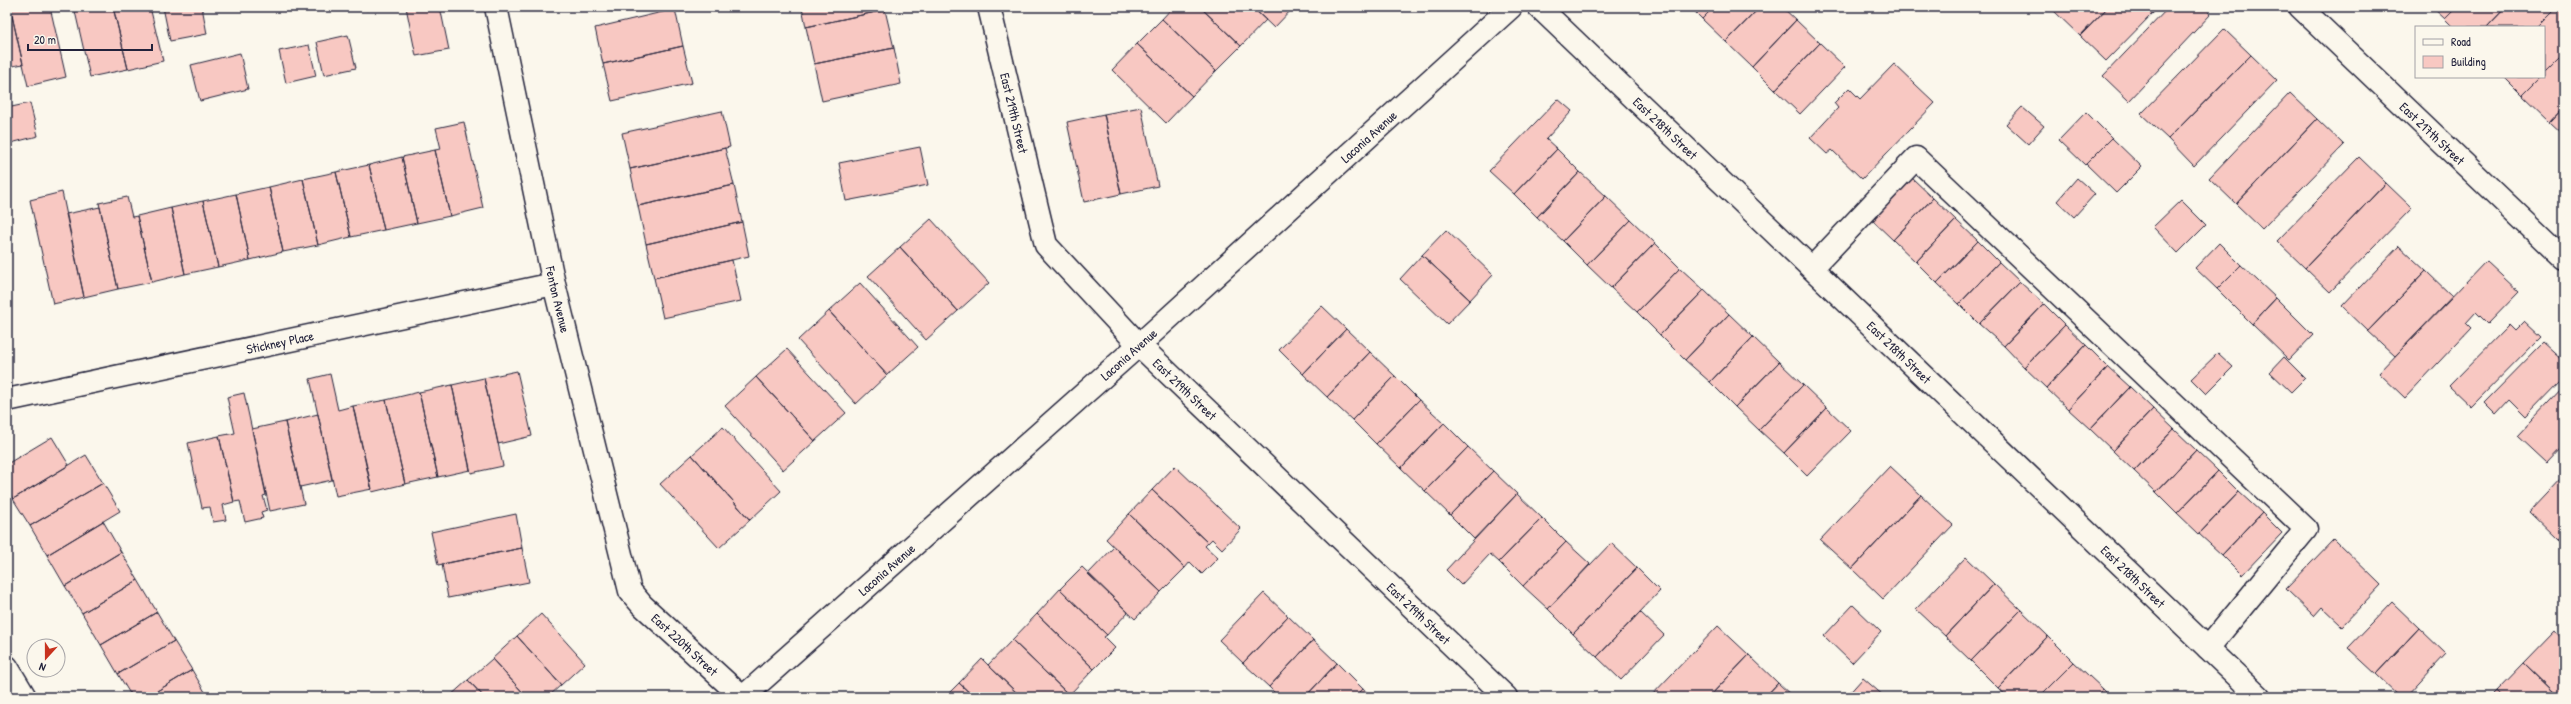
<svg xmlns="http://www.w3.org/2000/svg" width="2571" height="704" viewBox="0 0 2571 704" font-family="'Patrick Hand',sans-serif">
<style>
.building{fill:#f8c8c2;stroke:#22223b}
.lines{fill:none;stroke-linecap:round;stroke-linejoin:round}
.lane-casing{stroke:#22223b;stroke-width:25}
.street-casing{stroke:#22223b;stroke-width:25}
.secondary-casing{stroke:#22223b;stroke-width:25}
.lane{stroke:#fbf7ec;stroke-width:22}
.street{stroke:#fbf7ec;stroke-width:22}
.secondary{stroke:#fbf7ec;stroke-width:22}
.labels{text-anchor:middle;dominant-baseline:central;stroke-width:3;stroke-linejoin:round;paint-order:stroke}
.street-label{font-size:13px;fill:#22223b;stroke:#fbf7ec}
</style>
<rect width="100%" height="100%" fill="#fbf7ec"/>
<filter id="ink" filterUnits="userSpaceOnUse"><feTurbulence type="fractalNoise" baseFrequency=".025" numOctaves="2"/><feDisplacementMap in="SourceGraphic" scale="8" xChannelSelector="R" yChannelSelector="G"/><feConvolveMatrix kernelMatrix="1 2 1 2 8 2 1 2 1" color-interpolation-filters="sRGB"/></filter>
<g filter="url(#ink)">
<!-- building -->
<path class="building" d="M7 7H10L23 64 7 67Z
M10 7H50L66 77 28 86Z
M74 7H113L128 69 90 77Z
M113 7H150L163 61 128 69Z
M163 7H202L207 34 170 41Z
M366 7H379L366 10Z
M406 7H440L449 50 416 56Z
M802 7H885V10L806 27Z
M1173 7H1200L1241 46 1216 71 1162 19Z
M1200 7H1252L1266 20 1241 46Z
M1252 7H1294L1274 28Z
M1690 7H1714L1702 19Z
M1714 7H1760L1726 42 1702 19Z
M1760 7H1782L1796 20 1752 67 1726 42Z
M2056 7H2108L2080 36 2053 10Z
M2108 7H2150L2155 11 2106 61 2080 36Z
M2169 7H2204L2211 14 2129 101 2103 76Z
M2432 7H2457L2445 19Z
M2457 7H2506L2487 27H2453L2445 19Z
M2506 7H2557L2537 27H2487Z
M2557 7H2564V52L2544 72V27H2537Z
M675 9 683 46 603 64 595 28Z
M885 10 894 48 814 64 806 27Z
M1162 19 1216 71 1192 96 1137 44Z
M1796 20 1820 43 1775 90 1752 67Z
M2224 29 2251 55 2168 139 2141 114Z
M348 35 356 68 324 75 317 42Z
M1820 43 1845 67 1800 114 1775 90Z
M1137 44 1192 96 1166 123 1112 70Z
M309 45 316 76 286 83 279 51Z
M683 46 692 83 612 101 603 64Z
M894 48 901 84 822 101 814 64Z
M2564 52V107L2550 122 2522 95 2540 77H2544V72Z
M240 53 248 89 200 101 191 65Z
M2251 55 2277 80 2194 166 2168 139Z
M1894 64 1935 103 1862 179 1832 150 1827 154 1810 138 1838 108 1834 103 1849 88 1860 99Z
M2504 77H2540L2522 95Z
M2290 93 2317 119 2236 204 2209 178Z
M1558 99 1572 111 1546 139 1557 149 1514 194 1489 171Z
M30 103 38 136 7 144V108Z
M1141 107 1158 186 1121 194 1104 114Z
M2022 107 2044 126 2028 144 2006 124Z
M2564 107V135L2550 122Z
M722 111 730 147 630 169 622 133Z
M2086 112 2112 138 2085 165 2059 140Z
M1104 114 1121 194 1084 202 1067 122Z
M2317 119 2344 145 2262 229 2236 204Z
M464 122 483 208 450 216 435 150 441 149 436 128Z
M2112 138 2142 167 2116 193 2086 164Z
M920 147 928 185 846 201 839 163Z
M725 148 734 185 638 206 630 169Z
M1557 149 1580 172 1537 217 1514 194Z
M435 150 450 216 417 223 402 157Z
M402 157 417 223 384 230 369 165Z
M2359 157 2386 183 2305 268 2277 241Z
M369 165 384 230 351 237 336 172Z
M336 172 351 237 318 245 303 179Z
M1580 172 1606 196 1563 241 1537 217Z
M1911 177 1933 198 1893 240 1871 219Z
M2077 178 2095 194 2074 217 2057 201Z
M303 179 318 245 283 252 269 187Z
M2386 183 2412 208 2330 292 2305 268Z
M734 185 742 222 646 244 638 206Z
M269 187 283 252 250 260 236 194Z
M62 192 84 297 53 304 30 200Z
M236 194 250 260 218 267 203 201Z
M1606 196 1631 220 1587 265 1563 241Z
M127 197 132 217 137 216 152 282 118 289 99 203Z
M1933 198 1956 220 1916 262 1893 240Z
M2181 200 2206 225 2178 253 2153 227Z
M203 201 218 267 185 274 171 208Z
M100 207 118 289 84 297 66 214Z
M171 208 185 274 152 282 137 216Z
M931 219 989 283 958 311 900 247Z
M1631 220 1655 243 1611 288 1587 265Z
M1956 220 1978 241 1937 283 1916 262Z
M742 222 749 256 654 278 646 244Z
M1446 230 1493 275 1470 300 1422 255Z
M1978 241 1999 262 1959 304 1937 283Z
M1655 243 1680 268 1637 312 1611 288Z
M2219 243 2241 265 2217 289 2195 268Z
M2399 246 2426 271 2368 331 2342 306Z
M900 247 958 311 926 340 868 276Z
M1422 255 1470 300 1447 324 1400 279Z
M732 260 741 301 663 318 654 278Z
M2486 261 2519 292 2488 324 2476 312 2466 323 2471 328 2405 398 2379 373Z
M1999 262 2020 282 1979 324 1959 304Z
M2241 265 2276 298 2252 324 2217 289Z
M1680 268 1704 290 1660 335 1637 312Z
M2426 271 2453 297 2395 356 2368 331Z
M2020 282 2044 304 2004 346 1979 324Z
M860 283 918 347 887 375 829 311Z
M1704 290 1729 314 1685 360 1660 335Z
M2276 298 2313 335 2289 360 2252 324Z
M2044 304 2065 325 2024 367 2004 346Z
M1322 306 1346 329 1303 374 1279 350Z
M829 311 887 375 856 404 798 340Z
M1729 314 1753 337 1710 382 1685 360Z
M2524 322 2540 337 2471 407 2449 386 2509 325 2515 331Z
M2065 325 2086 345 2046 388 2024 367Z
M1346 329 1370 352 1327 397 1303 374Z
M1753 337 1779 362 1735 407 1710 382Z
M2543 343 2564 362V377L2526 416 2509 399 2495 414 2484 403Z
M2086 345 2108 367 2068 409 2046 388Z
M787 349 846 413 815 441 756 377Z
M1370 352 1395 376 1352 420 1327 397Z
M2218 353 2233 367 2206 394 2191 379Z
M2284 357 2305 378 2291 392 2270 372Z
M1779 362 1803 385 1759 430 1735 407Z
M2108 367 2130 387 2090 429 2068 409Z
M517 371 532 436 498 444 484 378Z
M330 374 338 410 353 406 372 489 336 496 310 379Z
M1395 376 1419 400 1376 444 1352 420Z
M756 377 815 441 783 470 725 406Z
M484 378 503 466 471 473 452 385Z
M452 385 470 470 438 477 419 392Z
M1803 385 1827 408 1784 453 1759 430Z
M2564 386V444L2546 463 2517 436Z
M2130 387 2153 409 2113 451 2090 429Z
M419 392 438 477 405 484 386 400Z
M244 393 266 495 263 496 267 510 261 512 263 518 245 522 240 501 234 502 219 436 235 433 227 397Z
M386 400 405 484 372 492 353 406Z
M1419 400 1444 423 1401 468 1376 444Z
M1827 408 1851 431 1807 476 1784 453Z
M2153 409 2174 429 2134 471 2113 451Z
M318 414 332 480 300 487 285 422Z
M285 422 304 504 270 511 252 429Z
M1444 423 1468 447 1425 491 1401 468Z
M723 427 781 491 750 520 692 455Z
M2174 429 2196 450 2156 492 2134 471Z
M219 436 234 502 223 505 226 520 213 522 210 507 202 508 188 443Z
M52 437 69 465 13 499 7 489V464Z
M1468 447 1493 471 1450 515 1425 491Z
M2196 450 2218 471 2177 513 2156 492Z
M86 455 103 483 30 526 13 499Z
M692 455 750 520 719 548 660 484Z
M1175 466 1241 529 1222 549 1212 539 1208 543 1152 490Z
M1890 466 1921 495 1852 569 1820 540Z
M1493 471 1517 494 1474 539 1450 515Z
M2218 471 2239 492 2199 534 2177 513Z
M2564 475V532L2557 539 2529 512Z
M103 483 120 511 47 555 30 526Z
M1152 490 1208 543 1205 546 1218 558 1202 574 1190 562 1185 568 1129 514Z
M2239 492 2262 513 2222 555 2199 534Z
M1517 494 1542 518 1499 562 1490 554 1461 585 1446 570Z
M1921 495 1953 525 1883 599 1852 569Z
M2262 513 2282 533 2242 575 2222 555Z
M516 514 522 548 438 565 431 532Z
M1129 514 1185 568 1161 592 1106 539Z
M1542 518 1566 542 1523 586 1499 562Z
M103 521 121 552 65 586 47 555Z
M2564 532V545L2557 539Z
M2334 539 2381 585 2342 626 2322 607 2314 616 2286 589Z
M1566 542 1590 564 1548 609 1523 586Z
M1611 543 1637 568 1573 634 1548 609Z
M1114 547 1161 592 1135 619 1088 574Z
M522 548 529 582 448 598 442 564Z
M121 552 138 580 82 613 65 586Z
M1966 557 1994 584 1945 636 1916 609Z
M1082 567 1128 612 1107 635 1060 589Z
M1637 568 1660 591 1597 657 1573 634Z
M138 580 157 612 101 645 82 613Z
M1994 584 2021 610 1971 661 1945 636Z
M1060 589 1107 635 1104 637 1115 648 1094 669 1037 614Z
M1264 593 1288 616 1243 663 1219 640Z
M2392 602 2419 628 2376 674 2348 648Z
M1853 605 1881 632 1852 663 1824 636Z
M2021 610 2048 636 1998 688 1971 661Z
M157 612 174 641 118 674 101 645Z
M1640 612 1664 635 1621 680 1597 657Z
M541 614 585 663 561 685 517 636Z
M1037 614 1094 669 1069 695 1012 640Z
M1288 616 1313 640 1269 687 1243 663Z
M1718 626 1749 655 1709 697H1650Z
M2419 628 2446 654 2406 697H2400L2376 674Z
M2555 631 2564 641V697H2559L2524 663Z
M517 636 561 685 548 697H527L492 659Z
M2048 636 2074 662 2039 697H2008L1998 688Z
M1012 640 1069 695 1072 697H1021L988 665Z
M1313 640 1337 663 1305 697H1279L1269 687Z
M174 641 192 670 147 697H132L118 674Z
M1749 655 1778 683 1765 697H1709Z
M492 659 527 697H484L468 680Z
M982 659 988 665 1021 697H974L959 683Z
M2074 662 2103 689 2095 697H2039Z
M1337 663 1363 689 1355 697H1305Z
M2524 663 2559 697H2503L2497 691Z
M192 670 208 697H147Z
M1863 678 1885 697H1846Z
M468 680 484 697H449Z
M959 683 974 697H945Z
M1778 683 1793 697H1765Z
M1363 689 1372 697H1355Z
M2103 689 2111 697H2095Z
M2497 691 2503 697H2491Z"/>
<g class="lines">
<defs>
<path id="lane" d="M1812 268 1916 158 2306 529 2208 648"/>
<g id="street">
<path id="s1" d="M496 7 554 284 630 591 642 605 742 697"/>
<path id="s2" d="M989 7 1046 245 1139 345 1506 697"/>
<path id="s3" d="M1539 7 2259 697"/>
<path id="s4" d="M2300 7 2564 259"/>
<path id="s5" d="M7 400 554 284"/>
<path d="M7 667 25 697"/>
</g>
<g id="secondary">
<path id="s6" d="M743 697 1139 345 1511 7"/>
</g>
</defs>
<!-- lane casing -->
<use href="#lane" class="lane-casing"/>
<!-- street casing -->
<use href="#street" class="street-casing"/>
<!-- secondary casing -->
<use href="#secondary" class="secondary-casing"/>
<!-- lane -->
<use href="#lane" class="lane"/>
<!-- street -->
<use href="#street" class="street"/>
<!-- secondary -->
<use href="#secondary" class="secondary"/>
</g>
</g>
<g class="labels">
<!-- street labels -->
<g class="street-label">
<text stroke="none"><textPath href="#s2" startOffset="109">East 219th Street</textPath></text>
<text stroke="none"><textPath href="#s3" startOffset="175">East 218th Street</textPath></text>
<text stroke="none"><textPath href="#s4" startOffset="183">East 217th Street</textPath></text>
<text stroke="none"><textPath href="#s6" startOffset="840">Laconia Avenue</textPath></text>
<text stroke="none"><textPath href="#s1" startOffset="299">Fenton Avenue</textPath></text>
<text stroke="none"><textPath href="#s5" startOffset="279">Stickney Place</textPath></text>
<text stroke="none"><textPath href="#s3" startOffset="499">East 218th Street</textPath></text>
<text stroke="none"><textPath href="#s6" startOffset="516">Laconia Avenue</textPath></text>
<text stroke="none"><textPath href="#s2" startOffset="445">East 219th Street</textPath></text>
<text stroke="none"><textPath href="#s6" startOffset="192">Laconia Avenue</textPath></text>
<text stroke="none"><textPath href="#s3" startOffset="823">East 218th Street</textPath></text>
<text stroke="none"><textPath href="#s2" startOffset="769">East 219th Street</textPath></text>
<text stroke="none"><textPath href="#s1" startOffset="676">East 220th Street</textPath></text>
</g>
</g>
<!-- margin -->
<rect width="2571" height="704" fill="none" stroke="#fbf7ec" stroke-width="24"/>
<rect x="12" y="12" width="2547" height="680" fill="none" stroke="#22223b" stroke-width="1.5" filter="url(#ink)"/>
<!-- legend -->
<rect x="2415" y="26" width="130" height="52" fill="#fbf7ec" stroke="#a4a2a5"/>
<rect x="2423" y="39" width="20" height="6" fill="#fbf7ec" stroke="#a4a2a5"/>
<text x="2451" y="46" font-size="12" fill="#22223b">Road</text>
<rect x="2423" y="56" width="20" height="12" fill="#f8c8c2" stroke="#a4a2a5"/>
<text x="2451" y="66" font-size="12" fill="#22223b">Building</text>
<!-- north arrow -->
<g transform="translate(46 658) rotate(201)"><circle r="19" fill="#fbf7ec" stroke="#a4a2a5"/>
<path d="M0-3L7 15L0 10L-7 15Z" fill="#c8321e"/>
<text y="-6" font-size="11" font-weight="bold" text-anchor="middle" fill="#22223b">N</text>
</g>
<!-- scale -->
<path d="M28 44v6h124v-6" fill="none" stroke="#22223b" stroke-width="2"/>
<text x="34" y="44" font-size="12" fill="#22223b" stroke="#fbf7ec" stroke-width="3" paint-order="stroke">20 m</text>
</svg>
